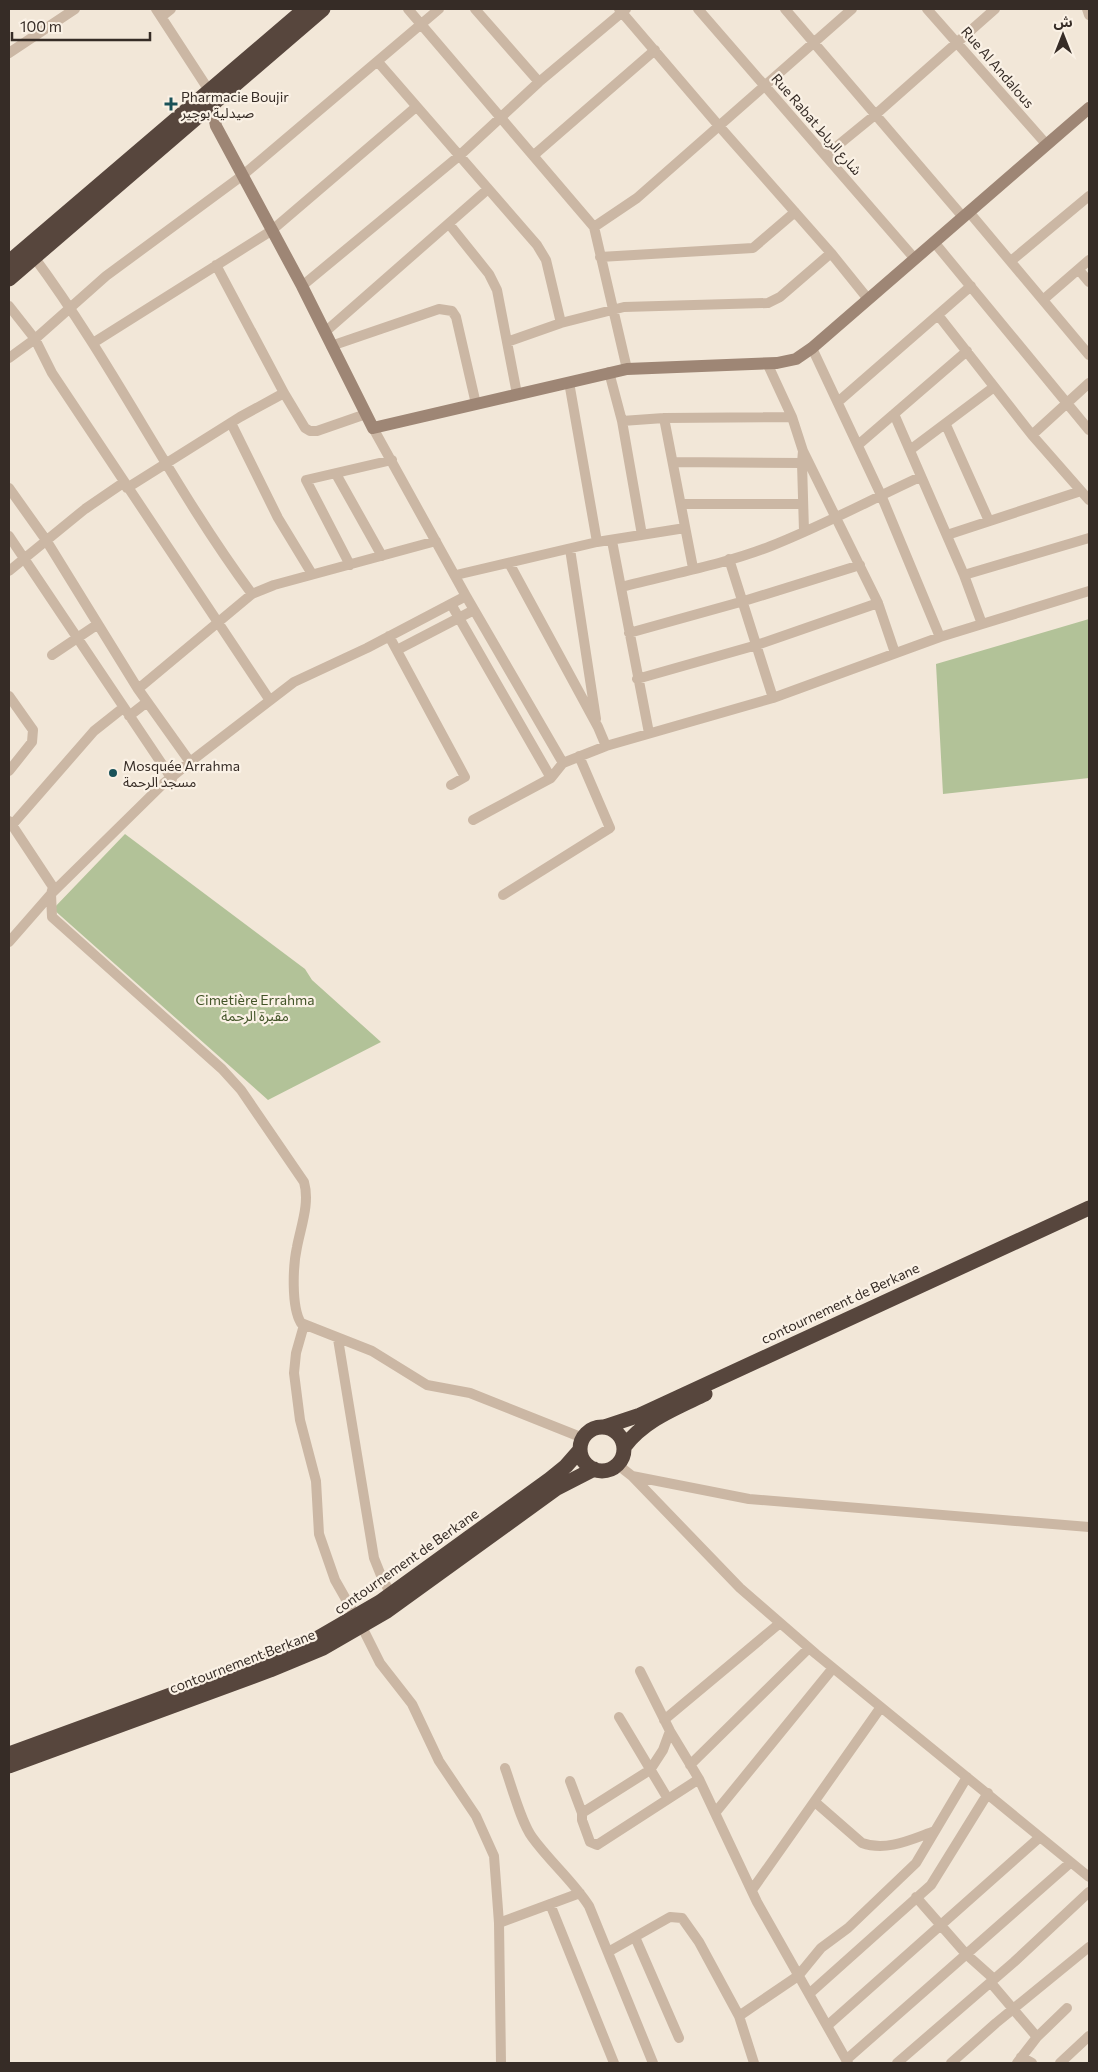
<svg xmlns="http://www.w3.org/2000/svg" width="1098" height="2072" viewBox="0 0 1098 2072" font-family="Commissioner,'Noto Sans Arabic',sans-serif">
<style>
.green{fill:#b2c298}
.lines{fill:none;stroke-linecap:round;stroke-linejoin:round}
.street{stroke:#cbb7a4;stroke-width:10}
.secondary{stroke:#9e8675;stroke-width:12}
.highway{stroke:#57463d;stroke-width:15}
.poi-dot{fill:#1a5259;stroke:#faf1e5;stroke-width:2}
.labels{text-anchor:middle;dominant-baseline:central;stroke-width:4.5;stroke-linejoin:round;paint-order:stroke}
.street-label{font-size:14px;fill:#362c26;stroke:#faf1e5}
.poi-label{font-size:14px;fill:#362c26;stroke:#faf1e5;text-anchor:start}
.park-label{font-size:14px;fill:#435529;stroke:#faf1e5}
</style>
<rect width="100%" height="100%" fill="#f2e7d8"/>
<!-- green -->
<path class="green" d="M1089 619V778L943 794 936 664Z
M125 834 305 969 312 980 381 1042 268 1100 53 909Z"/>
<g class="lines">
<!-- street -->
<path class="street" d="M156 9 212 95
M408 9 594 227 627 369
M475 9 539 82
M619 9 719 126 831 253 868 299
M698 9 915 259
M785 9 963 217
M927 9 1047 145
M1087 9 1089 15
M161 17 171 9
M9 53 75 9
M378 62 537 245 546 260 561 323
M534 155 655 50
M826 155 875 115 995 9
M969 212 1089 355
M449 224 489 274 497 290 517 394
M594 227 637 198 852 9
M934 242 1089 430
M34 257C114 365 172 486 252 594
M600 257 753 248 795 212
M1011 261 1089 196
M216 265 284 393 305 428 310 431H317L366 414
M1079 270 1089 282
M302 286 459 156 539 82 626 9
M1044 299 1089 260
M9 306 35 339 52 373 269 699
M938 315 1032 435 1089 500
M325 332 488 189
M507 342 561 323 624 307 768 303 780 297 831 253
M93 343 271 231 416 107
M331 346 439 309 452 311 456 317 476 404
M812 348 881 495 940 637
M9 358 35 339 106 276 243 175 439 9
M767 363 792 417 803 451 878 603 895 653
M609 372 622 421 642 535
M569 382 597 542
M839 401 971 286
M894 414 964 575 982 624
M664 418 693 568
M622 421 664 418 792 417
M231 423 278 518 312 574
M946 425 989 521
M373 428 466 596 563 763
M1032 435 1089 383
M858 445 967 351
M910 450 994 387
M673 462 802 463 803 451
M802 463 804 531
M336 474 382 556
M9 488 46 540 138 689 190 762 294 682 367 648 466 596
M127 488 240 417 284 393
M682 504H803
M947 535 1081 491
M9 536 172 779
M612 541 649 733
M570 549 596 719
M729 559 773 698
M509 563 598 727 606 746
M350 565 306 480 392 460
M9 571 85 509 123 483
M456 575 597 542 685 528
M964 575 1089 538
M621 587C670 574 723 565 771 546 822 526 870 500 920 477
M451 604 551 778
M629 633 744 601 860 565
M389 636 465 777 451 785
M397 650 474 610
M52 655 98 624
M637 679 757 645 878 603
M138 689 252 594 274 585 436 541
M9 696 33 730 32 742 9 771
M129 716 147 702
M473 820 551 778 563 763 606 746 773 698 940 637 1089 591
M9 821 12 825 94 731 123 708
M12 825 53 887 51 894 52 917 222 1069 241 1090 304 1182C310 1203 301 1226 297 1247 293 1265 291 1307 301 1323L372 1351 427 1385 470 1393 583 1438
M503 895 610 828 579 756
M9 942 51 894 163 784 190 762
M304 1325 296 1353 294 1373 300 1420 316 1481 319 1534 335 1580 356 1617
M338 1339 374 1558 382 1578 391 1594
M618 1465 632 1476 749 1499 1089 1527
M632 1476 740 1588 816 1654 1089 1877
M362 1627 380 1663 412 1704 439 1761 476 1816 494 1856 499 1923 501 2063
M640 1671 670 1731 699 1779 757 1902 848 2063
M619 1717 668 1799
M664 1720 780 1623
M690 1765 809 1648
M505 1768C512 1787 521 1822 532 1837 550 1862 573 1881 589 1906L653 2063
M570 1781 582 1813 650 1770 663 1750 670 1731
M815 1802 862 1843C887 1852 912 1839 935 1831
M582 1813V1820L590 1842 597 1845 699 1779
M715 1813 833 1668
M752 1890 881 1707
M916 1897 966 1954 994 1979
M550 1904 614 2063
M499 1923 580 1893
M635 1937 679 2038
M608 1952 670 1917 682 1918 699 1942 739 2016
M991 1983 1037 2037
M809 1994 931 1885 988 1793
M827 2026 1040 1837
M1021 2057 1032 2063
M846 2060 1070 1863
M754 2063 739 2016 798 1976 821 1948 848 1928 916 1863 967 1777
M897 2063 1014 1962 1089 1892
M951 2063 996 2023 1089 1947
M1017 2063 1037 2037 1067 2008
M1060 2063 1089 2036"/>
<!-- secondary -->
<path class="secondary" d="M216 100 213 111 216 126 302 286 373 428 627 369 777 363 796 359 812 348 1089 108"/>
<!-- highway -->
<path class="highway" d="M9 262 305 9
M9 279 323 9
M580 1449a22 22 0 1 1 44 0a22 22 0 1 1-44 0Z
M604 1427 640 1415 1089 1208
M624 1447C644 1420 676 1408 705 1394
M9 1754 285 1653 318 1638 380 1602 550 1479 566 1466 580 1450
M9 1766 270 1670 323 1648 387 1611 557 1488 594 1469"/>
</g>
<!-- markers -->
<g class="poi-dot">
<path d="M168.5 96.5h5v5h5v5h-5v5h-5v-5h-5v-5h5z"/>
<circle cx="113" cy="773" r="5"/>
</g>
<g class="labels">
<!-- street labels -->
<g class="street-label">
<text transform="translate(998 67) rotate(49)">Rue Al Andalous</text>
<text transform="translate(817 124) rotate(49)">Rue Rabat شارع الرباط</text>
<text transform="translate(840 1303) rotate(-25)">contournement de Berkane</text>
<text transform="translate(406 1561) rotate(-35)">contournement de Berkane</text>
<text transform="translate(242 1661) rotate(-21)">contournement Berkane</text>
</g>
<!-- poi labels -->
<g class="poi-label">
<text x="181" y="96">Pharmacie Boujir<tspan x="181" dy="16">صيدلية بوجير</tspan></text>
<text x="123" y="765">Mosquée Arrahma<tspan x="123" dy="16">مسجد الرحمة</tspan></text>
</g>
<!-- park labels -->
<g class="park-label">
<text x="255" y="999">Cimetière Errahma<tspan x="255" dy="16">مقبرة الرحمة</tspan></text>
</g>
</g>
<!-- border -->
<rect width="1098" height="2072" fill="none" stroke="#362c26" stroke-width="20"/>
<!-- north arrow -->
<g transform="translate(1063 35)" stroke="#faf1e5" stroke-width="4" paint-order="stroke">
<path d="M0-4L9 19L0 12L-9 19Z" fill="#362c26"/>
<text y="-8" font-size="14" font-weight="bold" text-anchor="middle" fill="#362c26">ش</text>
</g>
<!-- scale -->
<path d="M12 32v8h138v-8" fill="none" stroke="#362c26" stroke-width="2.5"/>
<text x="20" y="32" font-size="15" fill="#362c26" stroke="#faf1e5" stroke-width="4" paint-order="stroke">100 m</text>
</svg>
